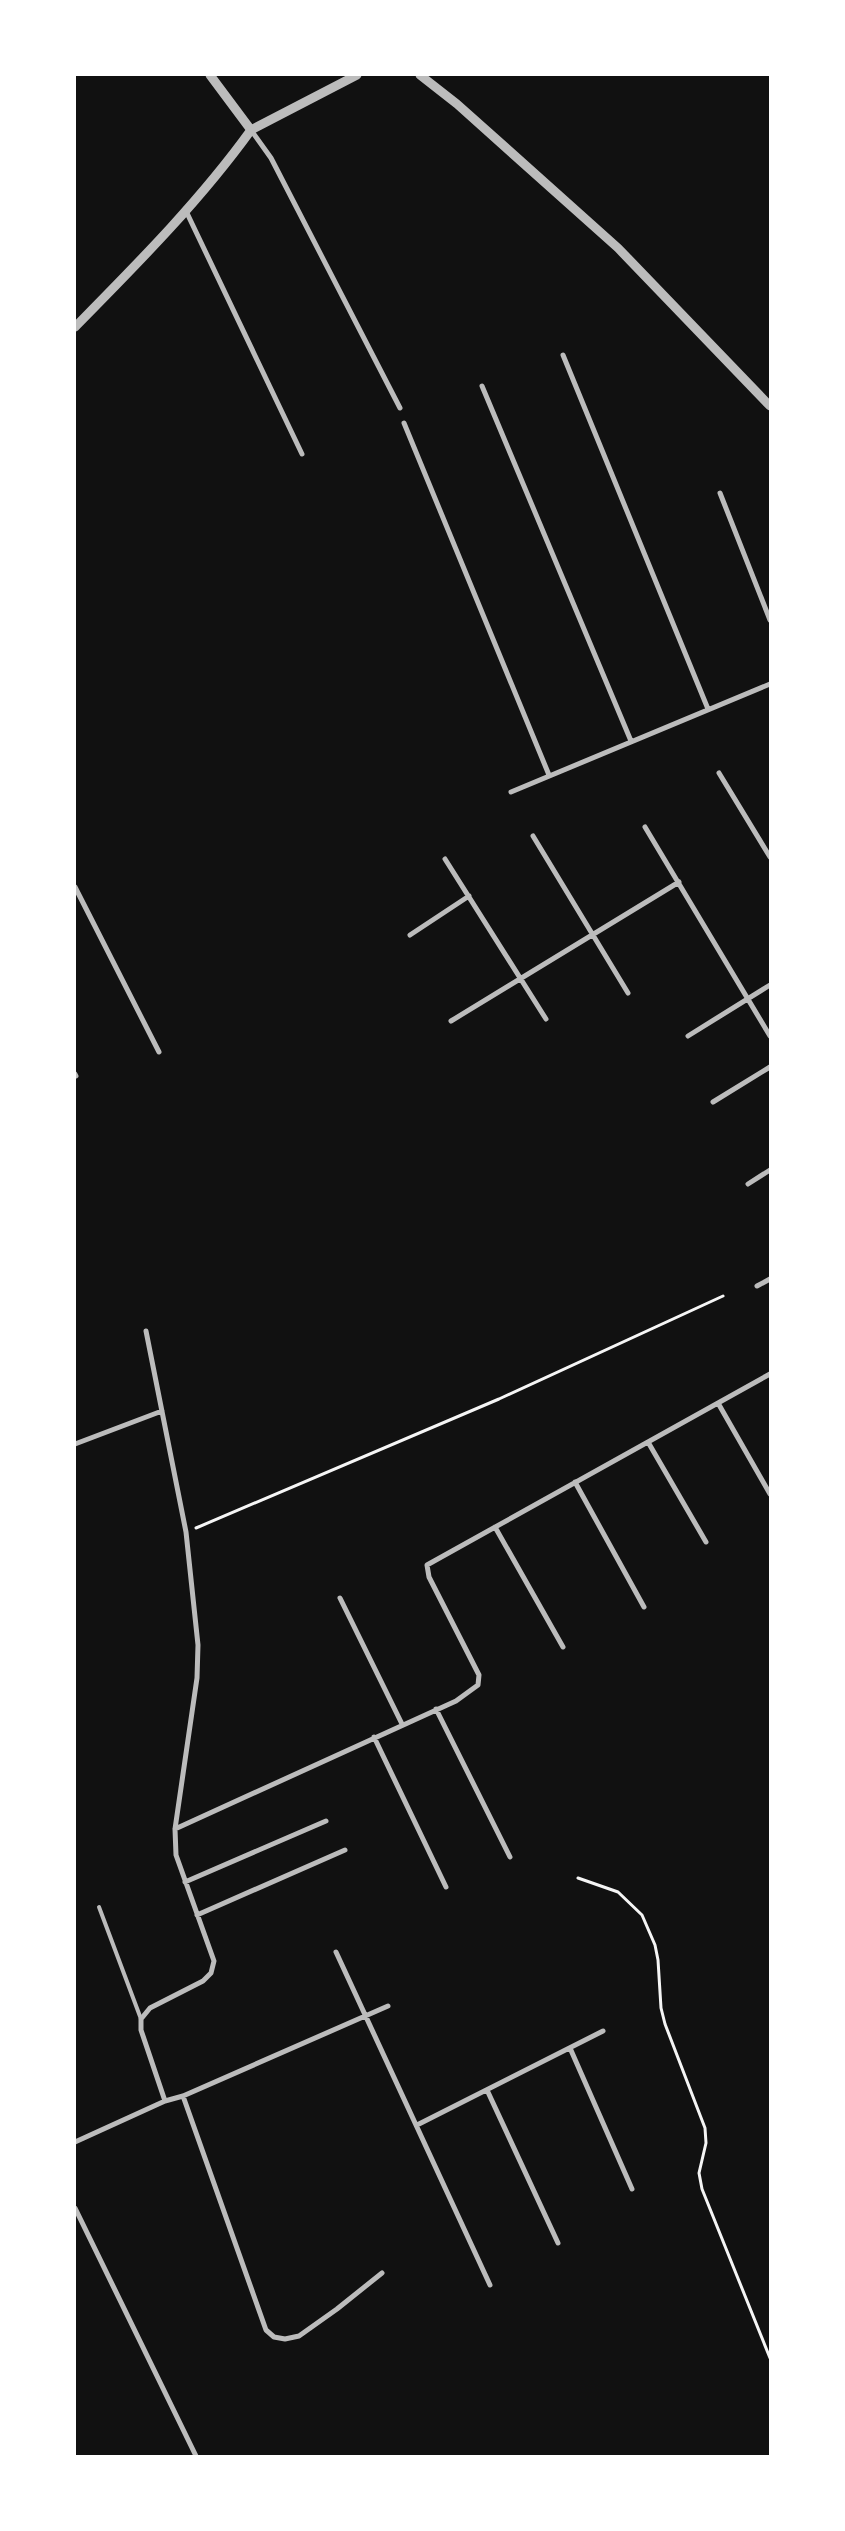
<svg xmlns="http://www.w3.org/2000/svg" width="845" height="2531" viewBox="0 0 845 2531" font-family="Jost,sans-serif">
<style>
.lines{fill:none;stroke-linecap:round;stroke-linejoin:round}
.path{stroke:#f5f5f5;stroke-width:3}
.service{stroke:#bcbcbc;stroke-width:4}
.minor{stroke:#bcbcbc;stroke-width:5}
.tertiary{stroke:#bcbcbc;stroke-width:9}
</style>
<rect width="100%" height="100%" fill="#111"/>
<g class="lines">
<!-- path -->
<path class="path" d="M196 1528 499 1399 723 1296
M578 1878 618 1892 642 1915 655 1945 658 1960 661 2008 665 2024 705 2128 706 2143 699 2173 702 2189 770 2358"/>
<!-- service -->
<path class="service" d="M99 1907 141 2019"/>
<!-- minor -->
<path class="minor" d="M251 130 271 158 400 408
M186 211 302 454
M563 355 708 709
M482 386 631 741
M404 423 549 775
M720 493 770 620
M719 773 770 857
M511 792 770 684
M645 827 770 1036
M533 836 628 993
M445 859 546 1019
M75 887 159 1052
M410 935 469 896
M451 1021 679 882
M688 1036 770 985
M75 1074 76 1076
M713 1102 770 1067
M748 1184 770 1170
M757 1286 770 1279
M718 1403 770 1494
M648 1442 706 1542
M75 1444 162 1411
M575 1482 644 1607
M495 1527 563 1647
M340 1598 402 1724
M436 1709 510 1857
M374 1737 446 1887
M175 1829 456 1701 478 1685 479 1675 429 1577 427 1565 770 1374
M185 1882 326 1821
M197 1915 345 1850
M336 1952 490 2285
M570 2048 632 2189
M487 2090 558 2243
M183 2096 266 2330 274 2337 285 2339 299 2336 337 2309 382 2273
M165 2101 183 2096 388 2006
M417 2125 603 2031
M75 2142 165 2101 141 2030V2019L150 2008 203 1981 211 1973 214 1961 176 1855 175 1829 197 1678 198 1645 186 1532 146 1331
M75 2208 196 2456"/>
<!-- tertiary -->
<path class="tertiary" d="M210 75 251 130 357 75
M420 75 457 104 618 248 770 406
M75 327C137 264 199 202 251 130"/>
</g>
<!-- border -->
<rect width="845" height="2531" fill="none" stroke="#ffffff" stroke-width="152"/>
</svg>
